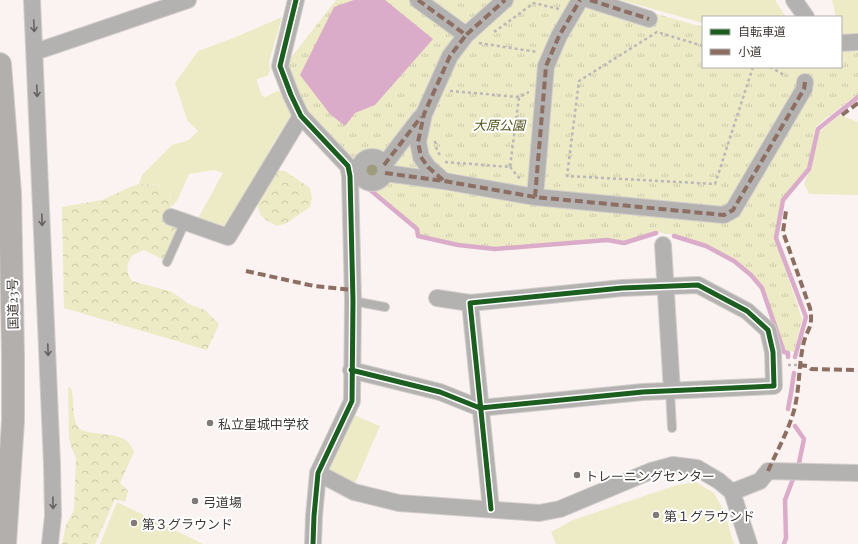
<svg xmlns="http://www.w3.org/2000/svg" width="858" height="544" font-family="'Playfair Display','Noto Sans JP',serif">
<defs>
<pattern id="forest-crowns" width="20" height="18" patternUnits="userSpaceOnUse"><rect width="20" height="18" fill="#edeac6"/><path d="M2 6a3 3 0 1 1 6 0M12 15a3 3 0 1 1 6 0" fill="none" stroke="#ccc9ab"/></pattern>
<pattern id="park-tufts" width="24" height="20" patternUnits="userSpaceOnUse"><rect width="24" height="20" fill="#edeac6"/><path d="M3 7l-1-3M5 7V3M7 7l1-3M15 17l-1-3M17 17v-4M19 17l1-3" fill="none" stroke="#ccc9ab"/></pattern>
</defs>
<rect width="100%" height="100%" fill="#faf3f1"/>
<path fill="#edeac6" d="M621,0h154l11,17h-83v6z
M832,0h26v35l-17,-1v-17h-5z
M282,17l-13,45 1,9 -3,5 -10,3v4l5,13 3,1 12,-6 4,1 11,22 -21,33 -41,80 -12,2 -21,-9 26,-47 -9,-3 -25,4 -12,27 -6,6v-12l-12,-10 -20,-1 3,-9 30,-30 17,-5 9,-9 -11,-11 -12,-37 23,-32 38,-14z
M840,115l18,7v73l-49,-1 -5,-10 2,-6 5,-9 9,-38z
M351,414l29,12 -27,62 -28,-15z
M696,482l18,11 10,18 10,33h-178l-5,-12 22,-12 104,-35z
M117,502l86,42h-103z"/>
<path fill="url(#forest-crowns)" d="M275,170l10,1 25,17 2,10 -2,9 -23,16 -10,3c-14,-7 -19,-10 -20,-26z
M139,184c29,1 36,2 30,34l9,8 2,5 -12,26 -6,2 -18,-9c-4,2 -9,3 -12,6 -6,7 -6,18 0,25l40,11 17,12 16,6 14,14 -12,26 -143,-42 -2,-101 40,-7 28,-13z
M69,387l2,1c4,11 0,31 8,40 8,8 35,3 48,13 3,3 5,7 7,11l-14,31 8,8 -3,11 -10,-3 -20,45h-33l4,-19 8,-15 2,-52 -5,-11 -2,-10 -1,-49z"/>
<path fill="url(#park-tufts)" d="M336,0h271l96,27v40h138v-19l17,-1v47l-42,32 -8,42 -26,32 -7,38 27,81 -8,33 -8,-2 -24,-62 -11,-13 -17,-14 -28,-16 -32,-10 -17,-3 -32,9 -17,-2 -113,9 -36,-4 -40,-9 -1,-7 -61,-52 -3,-13 -20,-24 -23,-20 -21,-38 -4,-17z"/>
<path fill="#daacc9" d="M354,0h31l48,39 -58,66 -20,8 -10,13 -15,-12 -30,-39 34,-68z"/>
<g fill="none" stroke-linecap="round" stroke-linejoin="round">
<path stroke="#daacc9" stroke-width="4.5" d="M357,179l60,50 1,7 40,9 37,4 112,-9 17,3 32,-10
M674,236l32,10 28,15 17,14 11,13 22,64 4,1v4
M795,357l11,-40 -30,-79 7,-38 26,-31 9,-40 40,-32
M788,409l3,-16 3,-20
M795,426l9,13 -5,24
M784,544l2,-6 -1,-38 8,-21"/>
<defs>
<path id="lane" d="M167,262l18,-40
M353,301l32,6
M670,391l2,37"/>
<path id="street" d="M32,0l20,464 1,52 -3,28
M296,0l-16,66 11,29 10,21 47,50 2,10 3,125 -1,100 -34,72 -4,43 -1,28
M418,0l48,35 39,-35
M590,0l59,19
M794,0l12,17
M841,43l17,-1
M35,52l153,-52
M359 170a13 13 0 1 1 26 0a13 13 0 1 1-26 0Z
M384,165l36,-47
M385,173l59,8 91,16 189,18 9,-5 71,-121 1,-7
M444,181l-16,-14 -7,-10 -3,-15 6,-28 26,-58 16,-21
M535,197l11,-131 13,-30 21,-36
M171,217l57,20 73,-121
M663,245l9,146
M437,298l33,5
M351,370l89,22 40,16 163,-16 131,-6 -1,-34 -5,-22 -21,-19 -49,-26 -76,3 -152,15 21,206
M318,473l36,19 45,11 140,10 21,-4 91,-38 22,-6 24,3 22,13 13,11 17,52
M732,492l28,-11 8,-10 90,2"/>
<path id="highway" d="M0,64l10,129 3,161v67l-8,123"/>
</defs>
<use href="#lane" stroke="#d3cecc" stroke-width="10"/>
<use href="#street" stroke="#d3cecc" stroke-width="18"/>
<use href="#highway" stroke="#d3cecc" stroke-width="24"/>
<path stroke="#bab8b6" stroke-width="2.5" stroke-dasharray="3 3" stroke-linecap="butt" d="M494,32l40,-29 25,6
M479,43l58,9
M703,46l-46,-14 -78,49 -12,95 148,8 38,-117
M770,67l16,9
M450,91l69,6 10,-5
M435,141l2,10 4,5
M445,162l65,5 9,-70
M510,167l10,12
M788,365h11"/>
<use href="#lane" stroke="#b4b2b0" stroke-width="8"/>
<use href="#street" stroke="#b4b2b0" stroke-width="16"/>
<use href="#highway" stroke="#b3afad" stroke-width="22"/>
<path stroke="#8d6e63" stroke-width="4" stroke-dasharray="8 4" stroke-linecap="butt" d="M418,0l48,35 39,-35
M590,0l59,19
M842,115l16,-12
M384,165l37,-48
M385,173l59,8 91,16 189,18 9,-5 71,-121 1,-7
M443,180l-15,-13 -7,-10 -3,-15 6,-28 26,-58 16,-21
M535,197l11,-131 13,-30 21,-36
M246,271l68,15 38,4
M799,365l8,1 4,3 47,1
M768,471c8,-18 18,-36 24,-54 8,-23 6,-48 11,-71 3,-17 11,-17 7,-38l-27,-76 3,-21"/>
<defs>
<path id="cycleway" d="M296,0l-16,66 11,29 10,21 47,50 2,10 3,125 -1,100 -34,72 -4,43 -1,28
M351,370l89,22 40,16 163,-16 131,-6 -1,-34 -5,-22 -21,-19 -49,-26 -76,3 -152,15 21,206"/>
</defs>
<use href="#cycleway" stroke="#fff" stroke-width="8"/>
<use href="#cycleway" stroke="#1b5e20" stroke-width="5"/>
</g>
<circle fill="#9f9b7d" cx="372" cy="170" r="5.5"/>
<defs><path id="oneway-shaft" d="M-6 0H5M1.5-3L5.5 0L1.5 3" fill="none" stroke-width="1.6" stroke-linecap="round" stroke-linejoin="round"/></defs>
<g stroke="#676260">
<use href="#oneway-shaft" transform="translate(34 26) rotate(87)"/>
<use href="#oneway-shaft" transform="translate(37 91) rotate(88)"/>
<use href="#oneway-shaft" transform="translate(42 220) rotate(88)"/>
<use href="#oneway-shaft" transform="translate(48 350) rotate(88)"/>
<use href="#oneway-shaft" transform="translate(53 503) rotate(89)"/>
</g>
<g fill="#7f7977" stroke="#fff" stroke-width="1.5">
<circle cx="210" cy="423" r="4"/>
<circle cx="577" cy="475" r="4"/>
<circle cx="195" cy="501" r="4"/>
<circle cx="656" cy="515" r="4"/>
<circle cx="134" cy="523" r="4"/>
</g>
<g text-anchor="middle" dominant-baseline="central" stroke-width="4" stroke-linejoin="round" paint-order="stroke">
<g font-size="13" font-style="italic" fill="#54531e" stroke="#fff">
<text x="499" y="124">大原公園</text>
</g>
<g font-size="13" fill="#3d3735" stroke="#fff">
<text transform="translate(12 304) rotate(-91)">国道23号</text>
</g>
<g font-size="13" fill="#3d3735" stroke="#fff" text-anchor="start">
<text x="218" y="423">私立星城中学校</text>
<text x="585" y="475">トレーニングセンター</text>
<text x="203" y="501">弓道場</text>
<text x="664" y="515">第１グラウンド</text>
<text x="142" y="523">第３グラウンド</text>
</g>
</g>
<rect x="702" y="16" width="140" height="52" fill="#ffffff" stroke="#b1afae"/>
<rect x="710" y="29" width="20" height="6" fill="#1b5e20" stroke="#b1afae"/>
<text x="738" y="36" font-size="12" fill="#3d3735">自転車道</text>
<rect x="710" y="49" width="20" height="6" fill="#8d6e63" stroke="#b1afae"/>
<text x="738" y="56" font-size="12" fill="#3d3735">小道</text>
</svg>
